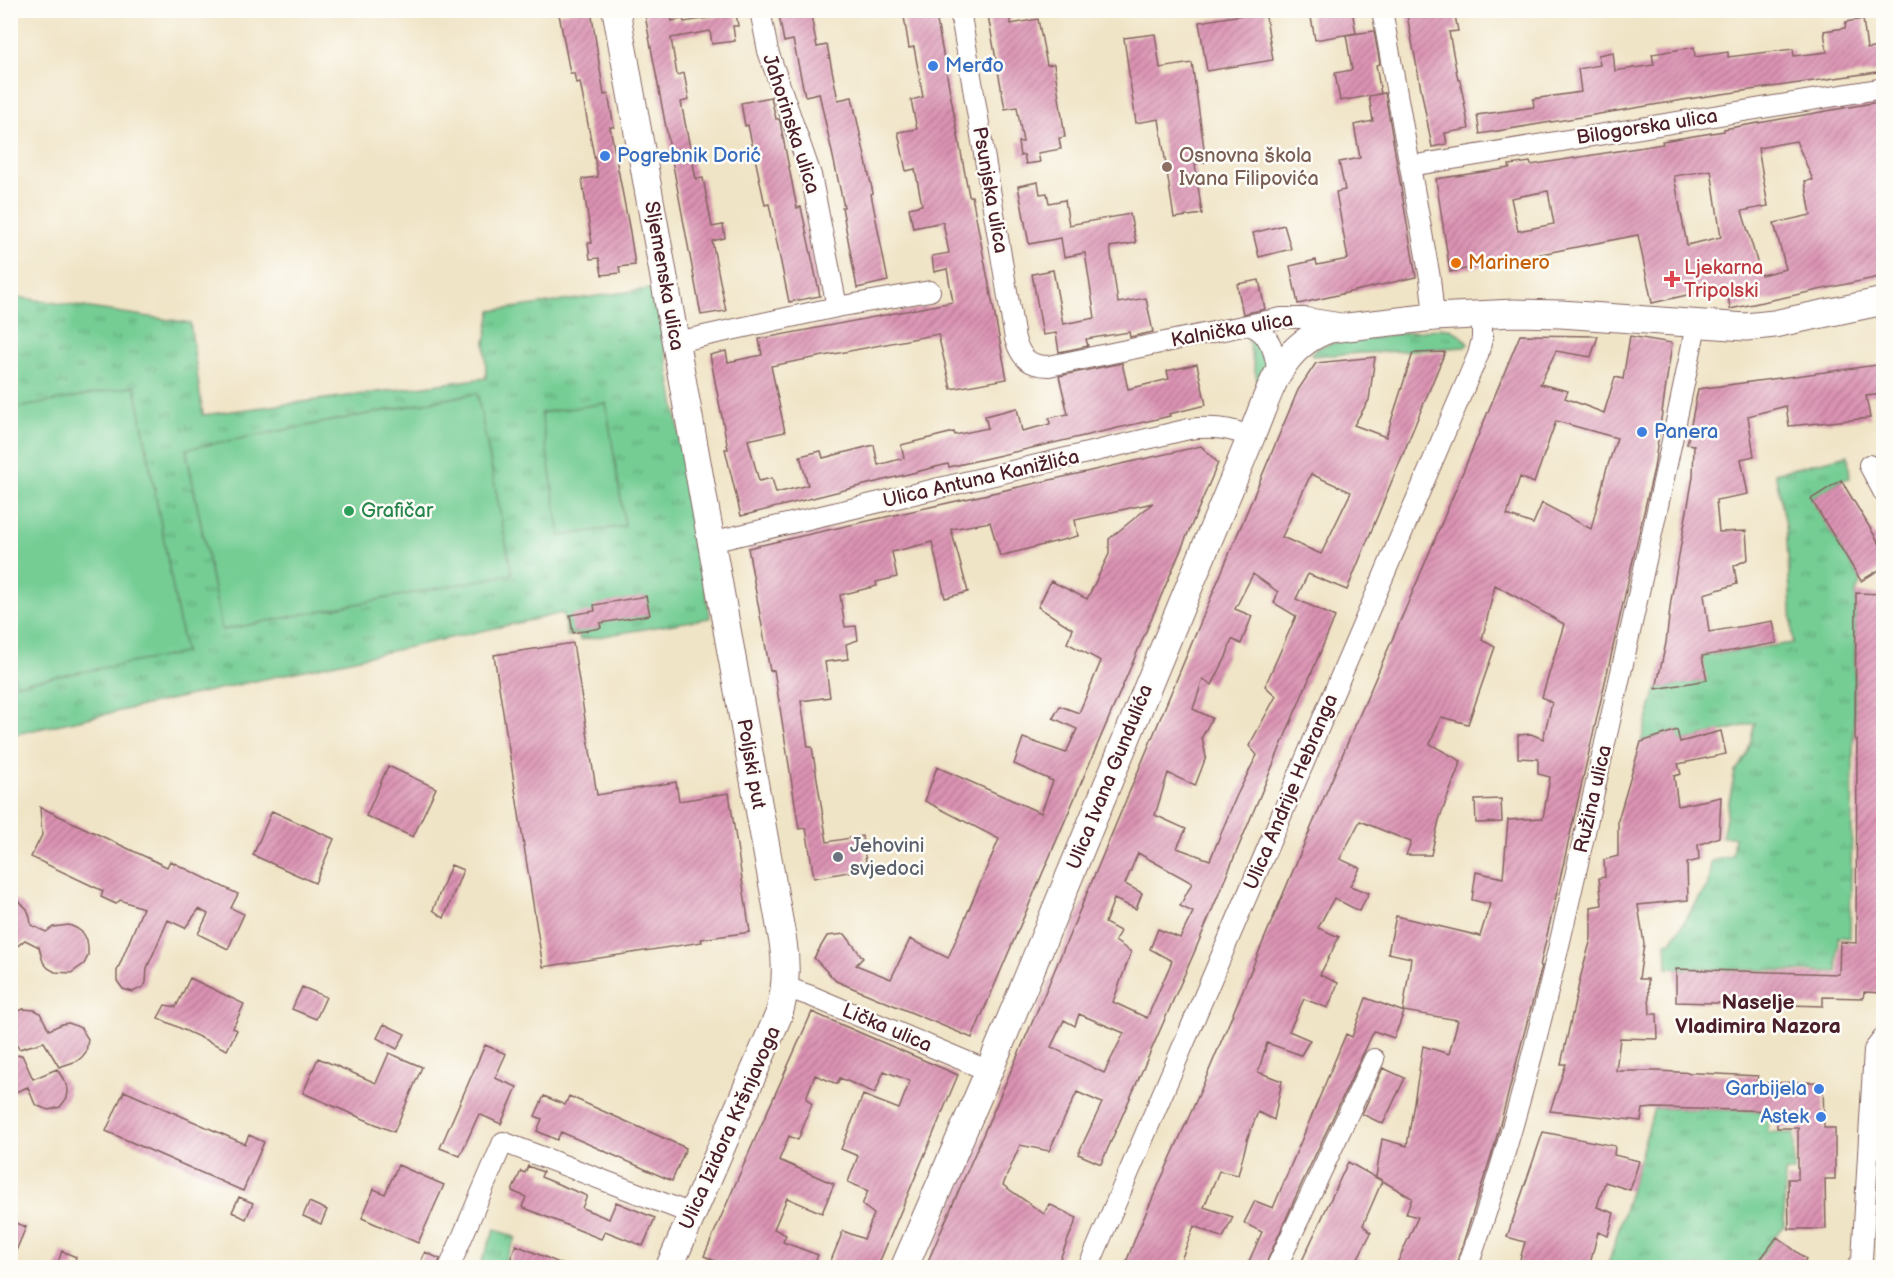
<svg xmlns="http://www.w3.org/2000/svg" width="1894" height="1278" font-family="'Balsamiq Sans',sans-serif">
<defs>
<pattern id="grass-tufts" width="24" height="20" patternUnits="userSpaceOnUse" patternTransform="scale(1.5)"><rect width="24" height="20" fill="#75cd94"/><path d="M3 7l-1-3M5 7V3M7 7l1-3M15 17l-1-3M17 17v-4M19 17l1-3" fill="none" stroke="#62a679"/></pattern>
<pattern id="building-hatch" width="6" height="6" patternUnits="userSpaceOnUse" patternTransform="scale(1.5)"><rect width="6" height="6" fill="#db93b3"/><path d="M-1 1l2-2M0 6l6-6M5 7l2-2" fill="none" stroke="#b47792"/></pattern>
</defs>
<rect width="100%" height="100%" fill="#fdfcf7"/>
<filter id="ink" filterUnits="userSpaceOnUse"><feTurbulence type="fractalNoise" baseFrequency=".0167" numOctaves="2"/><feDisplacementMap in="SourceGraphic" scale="12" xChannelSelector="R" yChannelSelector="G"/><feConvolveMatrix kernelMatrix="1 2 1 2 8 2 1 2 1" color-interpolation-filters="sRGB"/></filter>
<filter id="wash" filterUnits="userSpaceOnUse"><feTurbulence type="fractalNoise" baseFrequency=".008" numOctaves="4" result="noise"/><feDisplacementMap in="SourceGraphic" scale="24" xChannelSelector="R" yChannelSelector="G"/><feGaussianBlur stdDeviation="1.35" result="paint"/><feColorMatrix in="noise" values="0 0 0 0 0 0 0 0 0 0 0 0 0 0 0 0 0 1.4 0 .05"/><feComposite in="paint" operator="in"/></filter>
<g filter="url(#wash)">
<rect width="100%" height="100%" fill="#f0e4c6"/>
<path fill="url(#grass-tufts)" stroke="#607660" stroke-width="1.5" d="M655,288l55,330 -130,22 -1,-6 -12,2 -4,-23 -552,122 -1,-439 180,27 13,92 283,-37 -1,-36 6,-31z
M1442,328c13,1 18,6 26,16l-3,3 -152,9 -2,-3 11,-7 16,-4z
M1246,331l19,15 2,19 -9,19z
M1848,455l2,23 -9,2 -30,19 50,82 -5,12 -6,345 -12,-1 -1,35 -170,-4 -1,-26h5l37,-57 3,-24 21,-5 2,-19h-12l13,-65 12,-17 8,-32 -75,19 -3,-12 -36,12 15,-53 50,-9 -4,-24 91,-13 -7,-119 -11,-51z
M1654,1108l116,3 -2,21 26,1v38l-9,2 -1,53 -32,41 -145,1 32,-107z
M495,1229l21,9 -14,29h-23z"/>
<path fill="#75cd94" stroke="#607660" stroke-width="1.5" d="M135,386l50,267 -169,31 -6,-27 1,-248z
M477,393l35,181 -290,56 -36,-181z
M606,403l19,123 -65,10 -19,-123z"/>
<g id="blocks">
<path fill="url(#building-hatch)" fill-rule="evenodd" d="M579,10h12l13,85 4,-1 6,33h-4l20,105 5,33 -16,2 1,6 -18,2 -3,-17 -9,1 -2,-16h4l-10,-64 16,-2 -18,-95 -4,1 -2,-10h-4l-11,-59z
M644,10h26l2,11 11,-2 1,3 52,-8 2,12h-5l2,15 -23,3 -2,-13 -39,7 6,37 7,-2 5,27 -8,2 15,77 7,-1 9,49 11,-2 2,13 -13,3 14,70 -25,4z
M778,10h32l7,37 10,-2 11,55 14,-3 21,96 -2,1 17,87 -31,7 -15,-81h2l-25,-114 -14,3 -12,-56 -9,2z
M903,10h32l34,186h3l35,183 -56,10 -13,-55 -167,32 14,66 -37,8 11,41 13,-3 4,15 32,-8 -8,-29 21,-5 2,7 51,-13 4,20 26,-7 -3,-13 53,-13 1,3 33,-7 -3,-12 32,-8 5,23 28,-7 -1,-6 19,-4 -9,-38 63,-13 6,26 41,-10 -2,-8 30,-7 9,41 -37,9 1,2 -221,51 -1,-3 -207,52 -16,-67h3l-18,-94 16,-4 2,11 34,-7 -3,-16 194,-37 -6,-33 -13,3 -2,-16 17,-3 -6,-31 -30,6 -4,-20 13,-3 -7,-36 -9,2 -8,-39 19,-3 -6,-29 12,-3 -9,-50 -5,1z
M987,10h21l3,14 27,-5 9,46 7,-1 11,73 -6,1 2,11 -23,4 2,9 -14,2 -2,-9 -4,1 -2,-14h5l-6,-35 -12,2z
M1322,10h30l4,23 -41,7 -5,-28z
M1406,10h48l4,21 -9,1 9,48h2l9,49 -24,4 2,11 -15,3z
M1265,11l8,49 -66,11 -8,-49z
M1863,19l4,30 17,-3v25l-183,26 -221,37 -3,-19 57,-8 -1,-8 48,-7 -3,-23 22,-4 -2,-10 15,-3 2,19 39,-6 -2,-11 42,-7 1,10 33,-5v5l65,-8 1,7 33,-4 -3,-21 21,-3 1,-6z
M1374,31l6,33 -4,1 5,29 -41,7 -5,-28 17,-3 -6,-35z
M1155,34l5,34 32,-5 14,99 -11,2 7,50 -28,4 -15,-99 -23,4 -12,-85z
M1385,93l31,184 -118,27 -8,-38 26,-6 1,5 31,-6 -12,-67 9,-2 -6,-28 21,-4 -6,-33 19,-4 -4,-25z
M771,97l5,22h3l1,3 17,86 4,-1 19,89 -31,6 -20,-98 -4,1 -17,-80 -3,1 -4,-23z
M1884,101v49l-8,1 8,39v86l-154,33 -2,-15 -17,4 -2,-8 -57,13 -14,-68 -188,37 -14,-93 74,-11 -1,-3 21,-3 1,3 87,-14 45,-7 -1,-3 62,-10v-2zM1796,141l17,39 -8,1 6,34 -37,8 12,46 -25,6 -19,-64 26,-5 -10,-58zM1711,170l10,67 -34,8 -13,-69zM1548,191l6,33 -36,7 -7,-33z
M1038,182l2,12 7,-1 2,10 16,-3 4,25 61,-11 6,29 -26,4 8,56 28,-5 7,34 -23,5 -1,-5 -43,7 2,7 -29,6 -3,-19 -13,2 -11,-61 21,-4 10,54 32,-6 -10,-65 -21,4 -3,-19 -32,6 -11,-58z
M1284,225l7,24 -32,8 -6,-24z
M1259,280l6,29 -22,5 -6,-30z
M1520,335l78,1 -7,21 -35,-6 -16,33 28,7 -3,7 39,15 11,-36 8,2 7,-43 42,7 -18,125 -114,498h2l-48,181 -39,121h-60l23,-51 -12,-3 6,-16 -36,-21 6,-38 25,7 16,-100 26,8 9,-34 -55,-9 8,-53 -23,-5 8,-37 84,20 10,-32 -18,-4 4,-28 27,6 5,-58 35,-2 7,-41 -12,-3v-15l-20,-1v-23l13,-1 12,5 9,-36 -10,-6 22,-73 -69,-39 -13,55 13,7 -27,77 -27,-7 -11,27 31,17 -22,59 -8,35h-25l5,-13 -51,-21 -20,38 20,9 -10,18 19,7 -10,18 -25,-13 -16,30 21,9 -19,38 18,8 -10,25 -24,-9 -15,32 21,9 -9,15 -34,-12 -9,29 24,9 -8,39 -16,-8 -10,25 -10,38 -19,-4 -15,36 29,10 -10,21 -29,-12 -16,42h-54l14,-37 62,-139 113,-269 107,-248zM1556,421l61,17 -11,33 -15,58 -49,-26 -9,21 -26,-9 13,-38 14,6z
M1445,352l-98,238 -39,-16 -12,25 39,18 -141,336 -93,211 -23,-10 24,-51 -25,-11 -28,59 -29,-6 -17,40 41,29 5,-10 28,14 -21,50h-69l-16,-8 -3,8h-43l123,-282 250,-596 18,-27 59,-6 -6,43 -15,25 32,12 27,-84zM1311,474l40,18 -30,62 -39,-17zM1253,574l25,18 -4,11 22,13 -31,70 11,10 -27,50 8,9 -21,42 -26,63 -33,-12 9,-19 -31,-14 13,-42 27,13 11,-29 -4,-20 10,-19 -19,-9 10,-30 9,6 14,-28 6,-18 9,5 11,-28 -17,-7zM1138,853l54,30 -12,23 13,6 -13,26 -22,-9 -8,20 22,12 -25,57 -34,-16 18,-50 -16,-11 5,-10 -15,-8 9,-24 22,10 6,-16 -17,-9zM1079,1014l45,19 -20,40 -53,-26 13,-27 11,6z
M1884,364v30l-18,2 4,22 -81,8 -3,-20 -38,10 6,40 -13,3 7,35 -32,6 3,32 27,-1 2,28 -14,7 3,18 -33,10 5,38 64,-11 4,22 -75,13 5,24 -51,9 10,-46 5,-43 22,-123 1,-32 -7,-1 11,-55z
M1201,446l17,17 -246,575 -136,-57 -22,-23 13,-22 18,-2 18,24 -7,7 35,14 19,-40 38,19 51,-119 -74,-38 12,-34 104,46 12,-32 -39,-17 9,-26 43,15 11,-24 -24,-11 7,-12 19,7 22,-52 -34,-18 6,-14 -35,-22 13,-26 36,18 22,-45v-15l44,-36 -78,17 3,16 -78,20 -10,-34 -39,7 17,63 -23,6 -13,-56 -40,10 5,25 -21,5 1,4 -37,9 5,32 11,-1 2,14 -12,4 2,15 -23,3 5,35 -29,4 7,46h4l15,95 35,-6 5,33 -53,9 -8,-50 -7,1 -25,-159 -4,1 -22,-123z
M1841,480l43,71v16l-23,14 -50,-82z
M1856,593l28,1v399l-20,-1 -1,6 -40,-1v9l-147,-4v-33l163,5 1,-32 16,1 1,-203h-2z
M646,596l4,19 -50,8 1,5 -28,5 -3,-18 25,-4 -1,-6z
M573,643l24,152 79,-13 3,19 50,-8 21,139 -49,7 1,3 -159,25 -49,-312z
M1677,730l3,12 41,-11 5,23 -48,10 3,10 -7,2 4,30 43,-9 -2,40 -21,8 1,15 -12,3 1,37 -50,5 6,39 -5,35h9l2,35h7l1,25 -38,-1 -4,33h40l102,5 -1,7 66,-1 1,46h11v51h-10l1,50h-37l-1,-50h10v-51h-21v-17l-123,-3 -11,1 -2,12 -91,-10 16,-47h-5l20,-89 10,-36v-32l11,-2 -3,-27 6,-1 -1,-17 14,-4v-36l23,-78z
M388,766l48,22 -23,49 -47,-21z
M1501,799l1,23 -26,1 -1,-23z
M40,807l127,60 3,-6 68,33 -7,14 13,6 -16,35 -30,-15 10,-20 -9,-5 -14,19 -17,-8 -21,48 -1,15 -3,4 -10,5 -10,-3 -6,-8v-10l26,-63 -23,-8 -4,4 -15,-7 2,-6 -72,-34 11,-22z
M272,811l62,28 -19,44 -62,-28z
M451,865l12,5 -19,48 -11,-8z
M10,898l11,5 6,6 3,8 1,8 15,7 7,-5 16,-2 7,3 7,5 4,7 1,8v8l-4,8 -13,9 -16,-1 -7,-4 -5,-6 -4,-15 -14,-7 -15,12z
M190,978l54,26 -11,24 4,2 -10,20 -69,-32 7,-13 11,2z
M302,987l24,10 -10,22 -24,-10z
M1366,998l38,14 -10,26 -20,-7 -73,154 -37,83h-18l16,-36 -18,-9 11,-22 18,7 73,-174 6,3z
M23,1009l12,1 5,3 9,17 13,-6 7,-1 12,5 7,11 -2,13 -4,5 -5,4 -18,6 -15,-25 -25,7 -9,-15v-19z
M812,1012l146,63 -81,193h-49l15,-37 21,8 10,-25 -12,-9 6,-14 -20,-9 10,-26 -17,-7 22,-54 36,14 11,-28 -26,-10 -9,22 -35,-15 -3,6 -22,-9 -9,23 6,6 -14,36 -9,-4 -10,24 55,24 -12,29 -35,-15 -13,31 12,6 -3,7 35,13 -5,13h-81l-28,-12 47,-108z
M384,1024l21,10 -8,15 -20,-11z
M485,1045l21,9 -11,24 22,9 -16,37 -22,-10 -19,42 -20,-8z
M389,1053l33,14 -28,65 -91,-39 15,-35 58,25z
M22,1055l11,24 24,-10 10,16 1,6 -1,7 -7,9 -11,3 -11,-4 -4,-4 -6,-15 -18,7v-38z
M1383,1068l22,10 -22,46 -21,-10z
M124,1091l121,53 4,-9 15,7 -21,49 -137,-60z
M544,1096l21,9 4,-9 117,52 -14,33 -111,-49 -4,8 -20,-9 5,-12 -7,-3z
M1543,1132l72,14 -1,9 25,6 -9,29 -25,-8 -8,25 17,6 -6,23 -10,-4 -9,36h-51l-19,-5 6,-21 -18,-5z
M1348,1162l34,19 -19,44 8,8 -13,25 20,10h-69l-8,-5z
M398,1165l46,20 -26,58 -56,-25 12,-29 11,5z
M528,1166l15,6 -2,5 46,19 -5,12 27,11 7,-17 39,16 -12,28 -38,-15 -4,8 -79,-32 4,-10 -14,-6 9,-20 4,2z
M239,1197l14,6 -7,16 -14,-7z
M309,1202l18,8 -6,14 -18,-8z
M10,1221l16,6 -15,36h-1z
M1777,1237l29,22 -6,9h-46z
M516,1245l53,22v1h-62z
M62,1251l14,6 -3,11h-17z
M425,1252l15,7 -3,9h-19z"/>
</g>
</g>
<g filter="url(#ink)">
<use href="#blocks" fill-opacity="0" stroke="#846461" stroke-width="1.5"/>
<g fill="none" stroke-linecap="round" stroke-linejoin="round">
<defs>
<path id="street" d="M960,10l55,329c6,19 14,27 34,27l232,-48h25l38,6
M1382,10l48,268 4,39
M1410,166l474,-78
M837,307l93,-16
M1248,325c22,6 29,30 29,51
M676,342l161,-35 -26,-132 -43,-124 -8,-41
M1869,465l15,28
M711,542l478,-113c23,-3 41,-1 62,8
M785,987l26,9 178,75
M449,1268l54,-126 189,72
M1088,1268l390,-913 4,-16v-25
M1276,1268l98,-209
M1467,1268c56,-155 91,-316 127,-476 35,-156 71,-311 102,-467
M1856,1268l6,-8 12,-210 10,-13"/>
<path id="secondary" d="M616,10l167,932c4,25 3,48 -4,72l-110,254
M904,1268l85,-197 262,-634c19,-45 28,-91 79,-108l104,-12 80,-4 47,1 185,13 28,-3 110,-23"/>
</defs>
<use href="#street" stroke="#846461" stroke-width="22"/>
<use href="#secondary" stroke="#846461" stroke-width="29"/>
<use href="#street" stroke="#fff" stroke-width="20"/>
<use href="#secondary" stroke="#fff" stroke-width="27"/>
</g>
</g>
<g fill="#3f7fe0" stroke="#fdfcf7" stroke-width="2">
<circle cx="933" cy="66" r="6"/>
<circle cx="605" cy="156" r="6"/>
<circle cx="1642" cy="432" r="6"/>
<circle cx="1819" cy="1089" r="6"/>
<circle cx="1821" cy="1117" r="6"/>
</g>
<circle fill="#8d6e63" stroke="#fdfcf7" stroke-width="2" cx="1167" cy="167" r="6"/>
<circle fill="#e8710a" stroke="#fdfcf7" stroke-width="2" cx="1456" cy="263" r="6"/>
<path fill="#e0444e" stroke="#fdfcf7" stroke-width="2" d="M1669 270h6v6h6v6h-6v6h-6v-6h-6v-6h6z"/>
<circle fill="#2e9e5b" stroke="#fdfcf7" stroke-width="2" cx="349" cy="511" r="6"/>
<circle fill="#6b7280" stroke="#fdfcf7" stroke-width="2" cx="838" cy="857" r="6"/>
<g text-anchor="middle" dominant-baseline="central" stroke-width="5" stroke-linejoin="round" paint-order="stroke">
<g font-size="20" fill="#366cbe" stroke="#fdfcf7" text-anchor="start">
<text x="945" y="66">Merđo</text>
<text x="617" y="156">Pogrebnik Dorić</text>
<text x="1654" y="432">Panera</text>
<text x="1807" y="1089" text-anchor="end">Garbijela</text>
<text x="1809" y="1117" text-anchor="end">Astek</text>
</g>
<g font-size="20" fill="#4a1f2b" stroke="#fdfcf7">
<text transform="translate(791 124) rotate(72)">Jahorinska ulica</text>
<text transform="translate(1647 127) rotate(-9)">Bilogorska ulica</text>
<text transform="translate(990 190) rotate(80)">Psunjska ulica</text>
<text transform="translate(664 276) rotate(80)">Sljemenska ulica</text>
<text transform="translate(1232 330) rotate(-10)">Kalnička ulica</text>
<text transform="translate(981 479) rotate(-13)">Ulica Antuna Kanižlića</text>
<text transform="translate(751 764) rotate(80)">Poljski put</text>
<text transform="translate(1110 777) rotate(-68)">Ulica Ivana Gundulića</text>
<text transform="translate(1291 792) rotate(-67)">Ulica Andrije Hebranga</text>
<text transform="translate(1593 799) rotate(-77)">Ružina ulica</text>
<text transform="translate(887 1028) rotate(23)">Lička ulica</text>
<text transform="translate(730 1128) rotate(-66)">Ulica Izidora Kršnjavoga</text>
</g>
<g font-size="20" fill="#785e54" stroke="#fdfcf7" text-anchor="start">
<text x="1179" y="156">Osnovna škola<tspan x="1179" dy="23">Ivana Filipovića</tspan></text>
</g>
<g font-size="20" fill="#c56008" stroke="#fdfcf7" text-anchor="start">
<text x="1468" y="263">Marinero</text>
</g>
<g font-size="20" fill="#be3a42" stroke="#fdfcf7" text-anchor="start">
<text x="1684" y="268">Ljekarna<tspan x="1684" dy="23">Tripolski</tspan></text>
</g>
<g font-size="20" fill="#27864d" stroke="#fdfcf7" text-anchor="start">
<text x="361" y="511">Grafičar</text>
</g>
<g font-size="20" fill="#5b616d" stroke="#fdfcf7" text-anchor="start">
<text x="850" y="846">Jehovini<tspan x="850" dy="23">svjedoci</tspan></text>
</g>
<g font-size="21" font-weight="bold" fill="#4a1f2b" stroke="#fdfcf7">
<text x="1758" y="1002">Naselje<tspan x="1758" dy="24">Vladimira Nazora</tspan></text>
</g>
</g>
<rect width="1894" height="1278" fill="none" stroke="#fdfcf7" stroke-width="36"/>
</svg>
